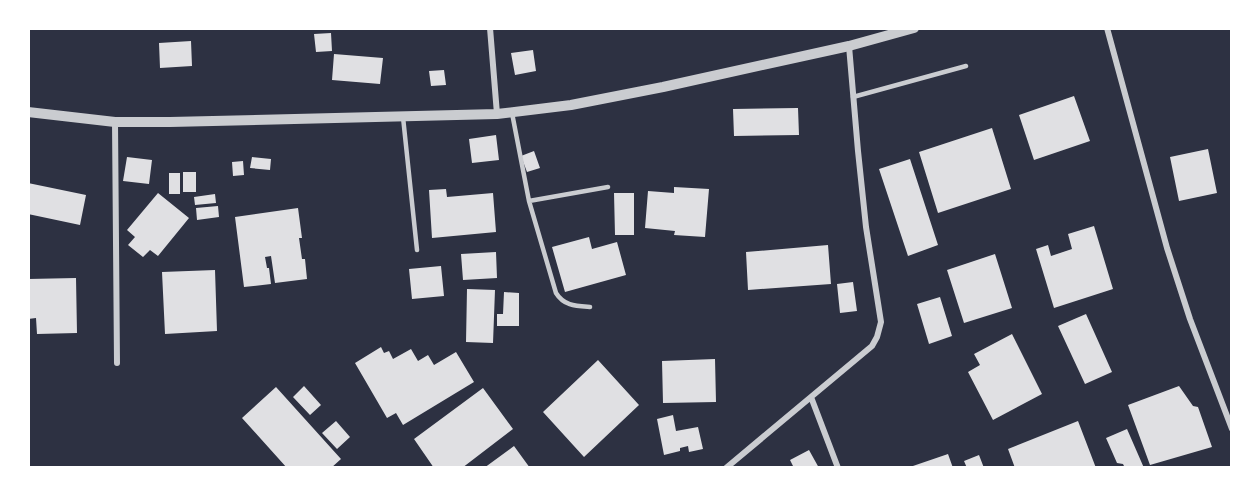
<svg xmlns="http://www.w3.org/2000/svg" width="1260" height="496" font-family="Bitter,serif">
<rect width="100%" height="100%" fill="#2d3142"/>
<path fill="#e0e0e3" d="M331,33l1,18 -16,1 -2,-18z
M191,41l1,25 -32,2 -1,-25z
M533,50l3,21 -21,4 -4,-22z
M334,54l49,4 -3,26 -48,-4z
M444,70l2,15 -15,1 -2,-15z
M1074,96l16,45 -56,19 -15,-45z
M798,108l1,27 -65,1 -1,-27z
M992,128l19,61 -73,24 -19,-61z
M496,135l3,25 -27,3 -3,-24z
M1208,149l9,44 -38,8 -9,-44z
M534,151l6,17 -13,4 -6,-16z
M127,157l25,3 -3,24 -26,-3z
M252,157l19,2 -1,11 -20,-2z
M910,159l28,86 -30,11 -29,-87z
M243,161l1,14 -11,1 -1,-14z
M183,172h13v20h-13z
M169,173h11v21h-11z
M28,183l58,12 -6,30 -52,-11z
M674,187l35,2 -4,48 -31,-2 1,-4 -30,-3 3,-37 26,2z
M446,189l1,8 46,-4 3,39 -64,6 -3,-48z
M158,193l31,25 -31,38 -8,-6 -7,7 -15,-12 7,-8 -8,-7z
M614,193h20v42h-19z
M215,194l1,9 -21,2 -1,-8z
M218,206l1,11 -22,3 -1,-12z
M298,208l4,30h-3l3,21h3l2,20 -32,4 -4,-27 -6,1 2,11h2l2,16 -27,3 -9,-70z
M1094,226l19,63 -59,19 -18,-59 12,-4 3,11 21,-7 -4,-15z
M589,237l3,12 25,-7 9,33 -61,17 -13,-45z
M828,245l3,39 -83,6 -2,-38z
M496,252l1,26 -34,2 -2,-26z
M995,254l17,54 -48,15 -17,-53z
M441,266l3,30 -32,3 -3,-30z
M215,270l2,61 -52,3 -3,-62z
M76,278l1,55 -40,1 -1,-16 -8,1v-40z
M853,282l4,29 -17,2 -3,-29z
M467,289l28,1 -2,53 -27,-1z
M504,292l15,1v33h-22v-12h6z
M940,297l12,39 -23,8 -12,-40z
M1086,314l26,58 -27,12 -27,-58z
M1012,334l30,60 -49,26 -25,-48 12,-7 -6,-11z
M381,347l3,6 5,-2 4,8 18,-10 7,12 10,-6 6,10 22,-13 18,30 -71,43 -7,-12 -9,5 -32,-55z
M715,359l1,43 -53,1 -1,-42z
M598,360l41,45 -55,52 -41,-45z
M304,386l17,19 -11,10 -17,-18z
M1179,386l14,20 5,1 14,40 -62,18 -22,-60z
M276,387l65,72 -10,9h-44l-45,-50z
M483,388l30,41 -51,39h-28l-20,-29z
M673,415l3,16 22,-4 5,22 -14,3 -1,-6 -8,2v3l-16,4 -7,-36z
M336,421l14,16 -13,12 -15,-16z
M1078,421l18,47h-81l-7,-19z
M1127,429l17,39h-19l-2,-4 -6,-1 -11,-25z
M514,446l16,22h-46z
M809,450l10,18h-25l-4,-8z
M948,454l5,14h-43v-1z
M979,455l5,13h-17l-3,-7z"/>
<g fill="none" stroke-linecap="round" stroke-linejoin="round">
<path stroke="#caccd0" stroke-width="4.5" d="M853,97l113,-31
M512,113l17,88 27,92c8,13 20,13 34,14
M403,117l14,133
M529,201l79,-14"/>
<path stroke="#caccd0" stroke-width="6" d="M490,28l7,86
M1107,28l60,220 23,71 42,110
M115,122l2,241
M811,397l27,71
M726,468l146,-122 5,-9 4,-15 -15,-95 -8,-76 -9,-105"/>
<path stroke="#caccd0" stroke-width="10" d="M28,112l87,10h55l327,-8 74,-9 92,-18 186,-41 65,-18"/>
</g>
<rect width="1260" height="496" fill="none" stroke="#ffffff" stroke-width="60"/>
</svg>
